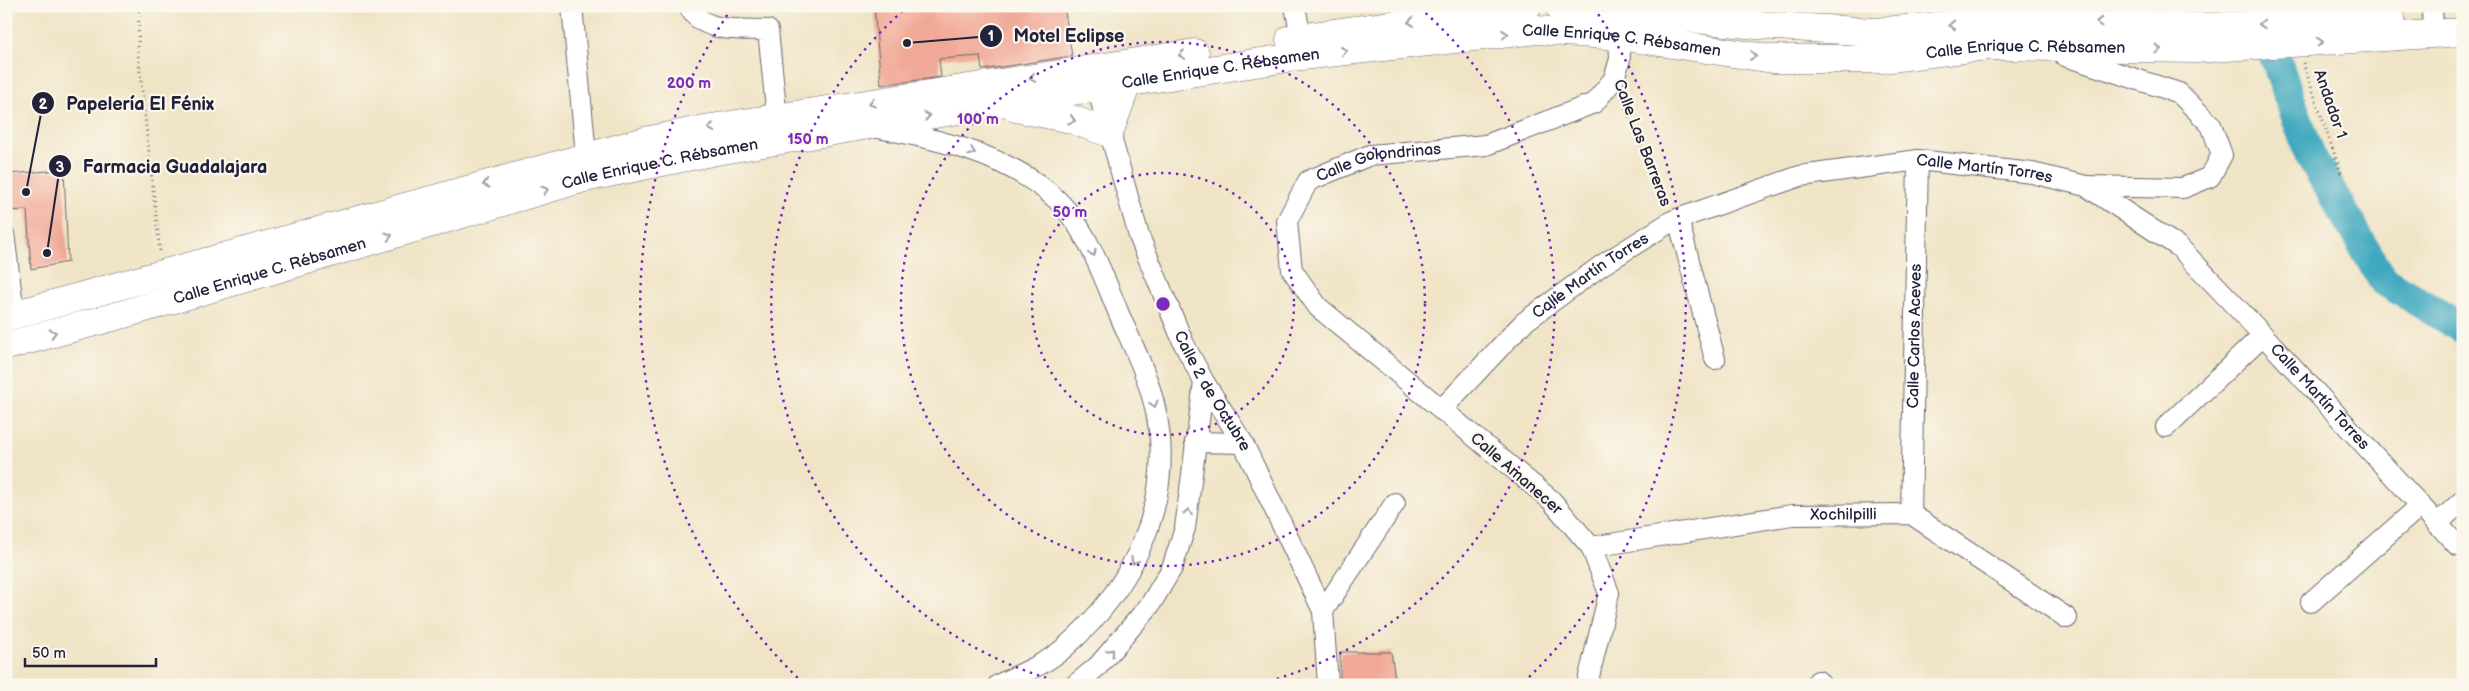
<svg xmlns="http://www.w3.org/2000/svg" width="2469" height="691" font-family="'Balsamiq Sans',sans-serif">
<rect width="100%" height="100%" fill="#fbf7ec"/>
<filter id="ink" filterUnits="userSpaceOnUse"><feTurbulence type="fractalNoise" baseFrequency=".02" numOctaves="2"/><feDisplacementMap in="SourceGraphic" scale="10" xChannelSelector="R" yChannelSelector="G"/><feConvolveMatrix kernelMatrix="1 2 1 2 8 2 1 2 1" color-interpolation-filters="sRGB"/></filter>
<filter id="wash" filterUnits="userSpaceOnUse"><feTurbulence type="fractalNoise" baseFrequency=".0096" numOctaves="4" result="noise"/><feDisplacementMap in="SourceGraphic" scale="20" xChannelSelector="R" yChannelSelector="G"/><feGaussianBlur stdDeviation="1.12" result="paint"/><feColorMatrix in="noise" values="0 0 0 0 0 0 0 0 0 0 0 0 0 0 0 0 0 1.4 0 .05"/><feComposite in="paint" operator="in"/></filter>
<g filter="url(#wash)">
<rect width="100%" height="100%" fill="#f0e4c6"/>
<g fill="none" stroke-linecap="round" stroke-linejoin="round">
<path stroke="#3fa9bf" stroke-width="31" d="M2272,49l38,106 73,125 80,49"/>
</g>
<g id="blocks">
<path fill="#f1a997" d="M874,6h190l8,50 -90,14 -2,-14 -41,3 2,18 -60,8z
M64,170l4,92 -37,7 -4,-59 -21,1v-37z
M1340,652h51l5,33h-56z"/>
</g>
</g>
<g filter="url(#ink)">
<use href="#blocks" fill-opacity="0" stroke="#6a666c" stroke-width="1"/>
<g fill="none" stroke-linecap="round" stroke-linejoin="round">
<defs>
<path id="service" d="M9,233l10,80"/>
<g id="minor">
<path d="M572,6l14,149"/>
<path d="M689,6c12,28 54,23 79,24l9,88"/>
<path d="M1295,6l6,32"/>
<path d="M2432,6l1,28"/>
<path d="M2064,49l1,7 114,37 32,32 11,30 -12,22 -27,11 -97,-2"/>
<path id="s1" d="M1088,77l9,10 42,149 45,108 20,38 39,61 80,168 5,74"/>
<path d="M878,128c59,11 121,25 169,63 38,30 54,80 72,123 13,30 29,61 36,94 22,92 -23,182 -92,241 -19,16 -43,25 -65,36"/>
<path d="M1678,219l37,140"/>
<path id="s2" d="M1441,410l82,-87 79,-58 70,-44 128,-45 118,-16 114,13 54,13 93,61 84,88 194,210"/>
<path d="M2166,427l97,-92"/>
<path d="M1195,442l48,1"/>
<path id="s3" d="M1911,514l7,-354"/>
<path d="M2437,524l26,-24"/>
<path id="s4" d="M1591,547l201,-32 119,-1 156,104"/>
<path d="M2311,602l109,-96"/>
<path d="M1323,611l72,-108"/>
<path d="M1818,681l3,4"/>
<path d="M1075,685l23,-19 52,-61 22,-37 13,-40 19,-146"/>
<path id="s5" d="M1587,685l22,-92 -18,-46 -40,-47 -233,-193 -26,-37 -5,-49 21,-40 62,-26 116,-10 108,-42 20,-24 6,-20 -1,-23"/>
</g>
<g id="secondary">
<path d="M1559,6l199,19 117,7 125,-12 208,7 183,-9"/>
<path d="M1290,39l238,-33"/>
<path d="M1016,108l55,11 38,14 18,-50"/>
<path d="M6,317l639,-176 60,-12 490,-76"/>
<path id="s6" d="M6,346l118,-32 460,-136 127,-26 152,-26 234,-39 204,-31 236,-26 82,6 154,23h109l105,-13 208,3 268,-17"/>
</g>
</defs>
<use href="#service" stroke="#6a666c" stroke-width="12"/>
<use href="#minor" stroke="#6a666c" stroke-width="22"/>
<use href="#secondary" stroke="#6a666c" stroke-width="29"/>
<path stroke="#6a666c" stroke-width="3" stroke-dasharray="1 4" stroke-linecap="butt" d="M139,6l-1,48 22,198
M2303,63l38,110
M1622,98l44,108"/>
<use href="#service" stroke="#fff" stroke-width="10"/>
<use href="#minor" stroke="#fff" stroke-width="20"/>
<use href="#secondary" stroke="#fff" stroke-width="28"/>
</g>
<defs><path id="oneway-chevron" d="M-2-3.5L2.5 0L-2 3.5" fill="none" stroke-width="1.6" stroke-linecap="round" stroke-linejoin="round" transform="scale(1.25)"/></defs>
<g stroke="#9c9ca7">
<use href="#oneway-chevron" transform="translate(1411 22) rotate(172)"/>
<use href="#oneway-chevron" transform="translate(2099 22) rotate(-179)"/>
<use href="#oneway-chevron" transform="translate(2262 24) rotate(177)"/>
<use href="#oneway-chevron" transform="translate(1952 25) rotate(175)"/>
<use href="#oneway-chevron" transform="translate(1505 34) rotate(-6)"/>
<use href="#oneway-chevron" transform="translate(2320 42) rotate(-4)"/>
<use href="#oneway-chevron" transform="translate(2158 49)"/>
<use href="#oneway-chevron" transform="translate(1344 51) rotate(-6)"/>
<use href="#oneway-chevron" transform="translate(1182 55) rotate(172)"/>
<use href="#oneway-chevron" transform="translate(1753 56) rotate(8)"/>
<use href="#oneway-chevron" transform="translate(1032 78) rotate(171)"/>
<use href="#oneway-chevron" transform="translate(872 103) rotate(171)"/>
<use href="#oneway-chevron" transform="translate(927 116) rotate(-9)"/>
<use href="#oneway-chevron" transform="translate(1072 120) rotate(17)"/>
<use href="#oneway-chevron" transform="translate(711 128) rotate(171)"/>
<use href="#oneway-chevron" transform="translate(972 152) rotate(20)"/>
<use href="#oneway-chevron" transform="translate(486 184) rotate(164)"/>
<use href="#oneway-chevron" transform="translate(545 190) rotate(-16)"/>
<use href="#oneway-chevron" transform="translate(389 236) rotate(-16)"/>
<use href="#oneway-chevron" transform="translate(1093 253) rotate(62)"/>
<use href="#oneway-chevron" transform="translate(53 333) rotate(-15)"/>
<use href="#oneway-chevron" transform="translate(1154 404) rotate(75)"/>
<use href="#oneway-chevron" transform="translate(1188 512) rotate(-81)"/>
<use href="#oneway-chevron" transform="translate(1134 561) rotate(118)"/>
<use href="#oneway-chevron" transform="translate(1111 652) rotate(-48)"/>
</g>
</g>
<g fill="none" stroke="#7b2cbf" stroke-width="2.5" stroke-dasharray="2.5 5">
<circle cx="1163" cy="304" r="131"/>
<circle cx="1163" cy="304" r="262"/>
<path d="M1068 684A392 392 0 0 1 906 8M1420 8A392 392 0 0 1 1258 684"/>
<path d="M803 683A523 523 0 0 1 732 8M1594 8A523 523 0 0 1 1523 683"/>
</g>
<g text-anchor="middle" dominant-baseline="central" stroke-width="4.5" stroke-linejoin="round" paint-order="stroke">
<g font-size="16" fill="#22223b" stroke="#fbf7ec">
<text stroke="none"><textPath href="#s6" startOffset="1652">Calle Enrique C. Rébsamen</textPath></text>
<text stroke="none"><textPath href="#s6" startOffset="2058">Calle Enrique C. Rébsamen</textPath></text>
<text stroke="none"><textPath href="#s6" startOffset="1248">Calle Enrique C. Rébsamen</textPath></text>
<text transform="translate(2330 104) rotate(71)">Andador 1</text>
<text transform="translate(1642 143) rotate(69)">Calle Las Barreras</text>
<text stroke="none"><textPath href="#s5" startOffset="722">Calle Golondrinas</textPath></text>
<text stroke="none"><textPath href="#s6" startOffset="679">Calle Enrique C. Rébsamen</textPath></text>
<text stroke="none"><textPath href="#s2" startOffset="622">Calle Martín Torres</textPath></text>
<text stroke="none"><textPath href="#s6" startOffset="274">Calle Enrique C. Rébsamen</textPath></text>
<text stroke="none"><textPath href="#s2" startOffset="202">Calle Martín Torres</textPath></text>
<text stroke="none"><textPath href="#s3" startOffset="178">Calle Carlos Aceves</textPath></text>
<text stroke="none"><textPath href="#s1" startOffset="340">Calle 2 de Octubre</textPath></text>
<text stroke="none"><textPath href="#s2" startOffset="1042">Calle Martín Torres</textPath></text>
<text transform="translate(1516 474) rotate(41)">Calle Amanecer</text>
<text stroke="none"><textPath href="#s4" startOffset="255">Xochilpilli</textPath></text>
</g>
</g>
<circle cx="1163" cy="304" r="8" fill="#7b2cbf" stroke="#fbf7ec" stroke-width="2.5"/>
<g font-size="15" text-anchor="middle" font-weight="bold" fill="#7b2cbf" stroke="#fbf7ec" stroke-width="4.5" stroke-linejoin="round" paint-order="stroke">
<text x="689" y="88">200 m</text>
<text x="978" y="124">100 m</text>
<text x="808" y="144">150 m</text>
<text x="1070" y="217">50 m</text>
</g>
<path fill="none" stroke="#22223b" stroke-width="2" d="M907 43L991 36M26 192L43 103M47 253L60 166"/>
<g fill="#22223b" stroke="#fbf7ec" stroke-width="2">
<circle cx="907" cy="43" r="5"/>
<circle cx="26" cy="192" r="5"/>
<circle cx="47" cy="253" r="5"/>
<circle cx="991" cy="36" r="12"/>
<circle cx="43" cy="103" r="12"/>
<circle cx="60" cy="166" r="12"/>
</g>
<g font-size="15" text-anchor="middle" font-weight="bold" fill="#fff">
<text x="991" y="41">1</text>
<text x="43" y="109">2</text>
<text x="60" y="172">3</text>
</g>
<g font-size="18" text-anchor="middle" font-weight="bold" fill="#22223b" stroke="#fbf7ec" stroke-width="4.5" stroke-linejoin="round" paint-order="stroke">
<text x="1069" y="42">Motel Eclipse</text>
<text x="140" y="110">Papelería El Fénix</text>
<text x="175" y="173">Farmacia Guadalajara</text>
</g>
<rect width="2469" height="691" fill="none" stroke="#fbf7ec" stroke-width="25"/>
<path d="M25 658v8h131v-8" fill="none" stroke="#22223b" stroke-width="2.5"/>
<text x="32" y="658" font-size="15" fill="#22223b" stroke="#fbf7ec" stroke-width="4" paint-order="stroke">50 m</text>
</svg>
